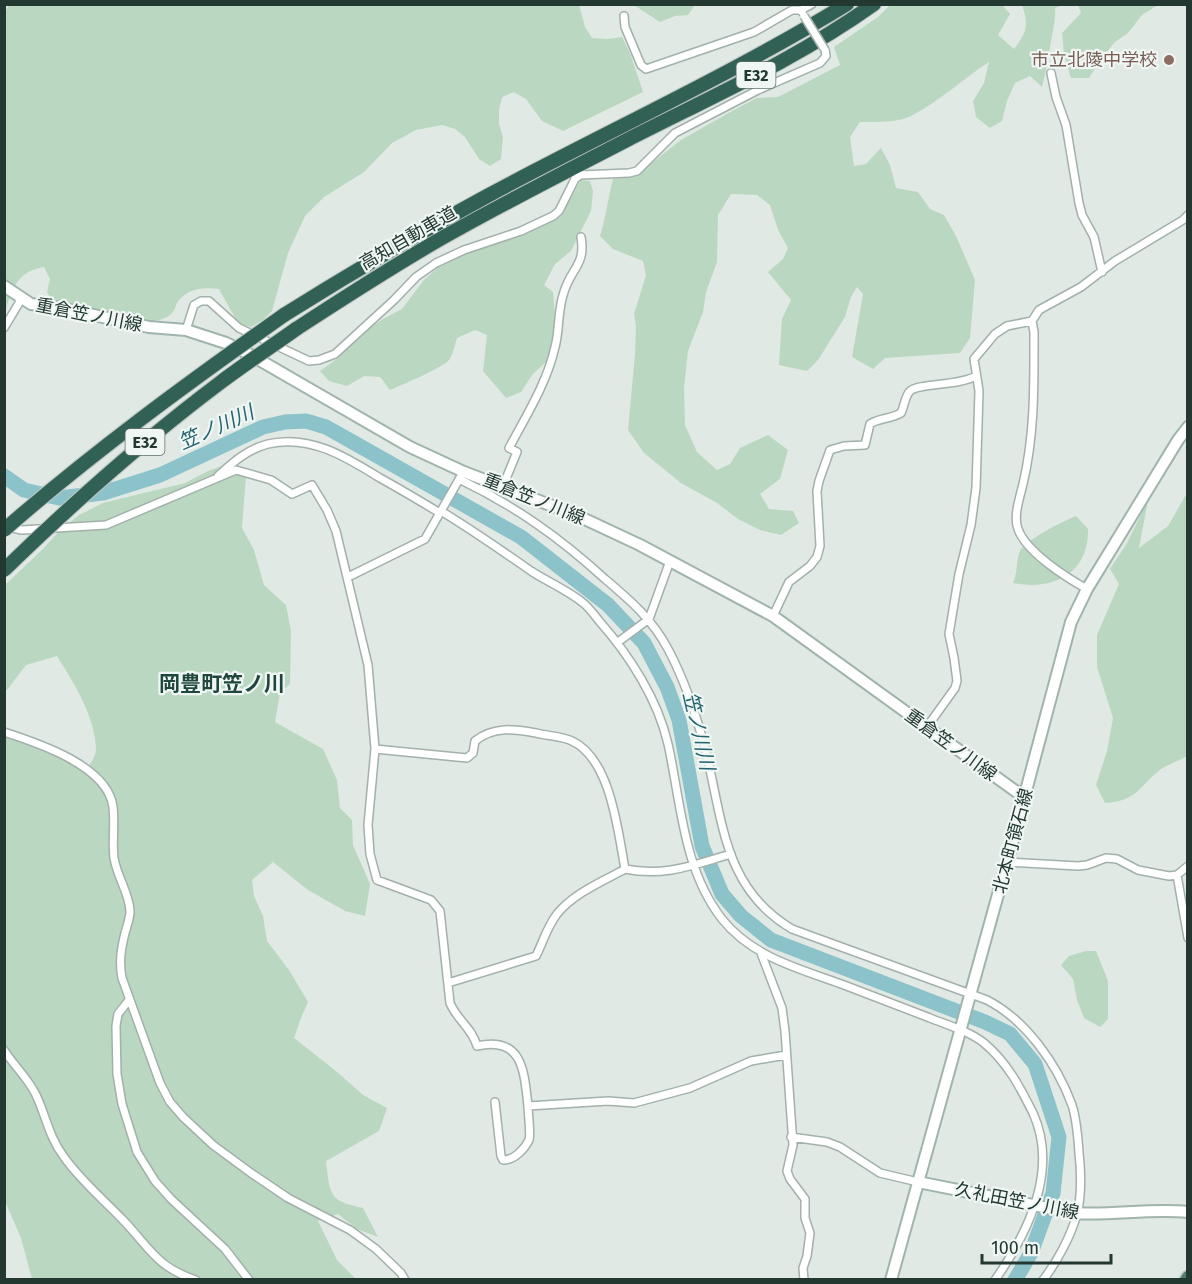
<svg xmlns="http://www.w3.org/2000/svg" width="1192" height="1284" font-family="'Fira Sans','Noto Sans JP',sans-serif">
<rect width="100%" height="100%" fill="#e0e9e4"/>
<path fill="#bad8c1" d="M9,5h570l6,22 7,11 15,1 15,-2 8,16 13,39 -80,39 -21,-10 -16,-22 -12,-7 -12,5 -3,13v14l4,13 -2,22 -11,7 -11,-7 -14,-22 -10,-8 -13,-4 -26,5 -24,13 -28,29 -40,25 -19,19 -17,37 -16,58 -9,9 -12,7 -13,-4 -19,-34c-16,-2 -32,-1 -42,14 -2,5 -3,9 -7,12 -7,5 -15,6 -23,7l-93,-19 -7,-11 3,-13 -6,-12c-27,4 -34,24 -39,48l-1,-302z
M634,5v-1l61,1 -7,10 -13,1 -15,6z
M890,5h112l8,9 -12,21 16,14c13,-17 15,-24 8,-44h42l-9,3c1,12 -2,21 -4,33 -3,16 -5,31 -9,46l-12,-11 -15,7 -8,18 -5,20 -12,7 -14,-11 -3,-16 11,-18 5,-21c-26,17 -49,39 -78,54 -14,7 -35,6 -51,6l-10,15 4,29 12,-2 15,-16 9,17 6,23 22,4 12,17 14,6 13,23 18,42 -5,58 -10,15 -75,5 -12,11 -21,-12 11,-63 -6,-7 -6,10 -6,20 -27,43 -11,11 -28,-6 3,-46 9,-19 -23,-28 15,-13 5,-11 -10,-18 -8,-25 -13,-10 -26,-1 -13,21 -1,47 -11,30 -3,20 -15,39 -4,37 1,37 12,27 20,18 13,-6 10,-16 28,-13 20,15 -8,29 -20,15 9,15 24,2 6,12 -18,12 -21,-5 -22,-11 -21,-16 -36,-20 -37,-30 -16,-23 7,-76 1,-28 -2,-12 12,-39 -3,-14 -30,-12 -13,-13c6,-19 8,-38 13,-57l22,-3 46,-36 51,-29 25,-13 21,-1 62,-32 -6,-18 44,-30z
M1078,5h80l-16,10 -14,18 -13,9 -14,17 -12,19h-18l-7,-24 -2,-21 19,-20z
M581,180l9,1 3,10 -2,20 -20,40 -16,13 -11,21 9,7 3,41 -4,23 -20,19 -11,17 -15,6 -23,-27 4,-36 -12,-5 -18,8c-2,6 -4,16 -8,22 -5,7 -49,26 -59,30l-10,-13 -16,-1 -17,10 -18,-5 -9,-10 18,-13 21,-25 5,-1 19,-13 19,-10 22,-29 17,-15 21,-13 98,-35z
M231,463l15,12 -4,53 12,22 10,35 22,20 5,26 -1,53 -10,9 -5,29 48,27 14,31 3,28 12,12 1,25 17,39 -5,32 -20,-5 -37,-21 -35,-28 -21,18 2,16 9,20 4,25 22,29 19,32 -7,16 -7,20 42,33 27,24 24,13 -8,23 -53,30c4,33 2,40 37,47l15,29 -21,-8 -19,-15 -20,7 19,39 19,19h-324l-11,-41 -17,-39 1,-468 25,8 59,27c3,-5 7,-11 7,-17 -1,-33 -22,-66 -39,-93l-31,9 -19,25h-2v-105l38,-36 17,-19 19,-15 24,-12 82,-20 23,-12z
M1187,493v263c-8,5 -18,8 -26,13 -22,17 -23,32 -56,34l-9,-18 11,-34 6,-33 -16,-51v-32l22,-51 -9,-15 17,-26 21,-43 -9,48 29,-22z
M1076,516l12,13c1,45 -35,62 -75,54 5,-11 3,-23 7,-32 5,-11 44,-30 56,-35z
M1086,951h10l12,30v38l-8,8 -16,-9 -7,-18 -4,-21 -12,-14 8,-9z"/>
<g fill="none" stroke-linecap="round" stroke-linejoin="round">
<path stroke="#8cc2ca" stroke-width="15" d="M4,476l20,14 35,8 44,-5 57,-18 103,-48 22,-5 21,-1 20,6 195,110 87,68 36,38 23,44 12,33 23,126 20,48 19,22 30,24 214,82 25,12 25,30 24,73 -6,56 -22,60 -16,27"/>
<defs>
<path id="minor" d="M802,12l-1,-2 11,-6
M624,16l1,11 16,38 5,4 108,-37 38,-22h9
M1051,73l5,24 10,28 13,78 3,12 12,22 8,35
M4,328l15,-25 1,-6
M186,330l8,-25 7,-4h8l30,27 70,33 10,-1 16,-6 59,-54 22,-23 20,-14 28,-13 57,-19 32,-15 6,-5 16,-32 5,-4 49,-2 8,-2 38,-38 83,-43 62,-27 6,-7 -1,-6
M218,476c15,-14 30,-27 50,-32 42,-10 78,13 112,34 20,11 40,23 60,35
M459,479c56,27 100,58 146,100 26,22 47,40 63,70 17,32 29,68 38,103 17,70 18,137 86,177l195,71c39,20 70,64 85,105 6,18 6,40 8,59 1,16 1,35 -3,50 -6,22 -20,48 -34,66
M503,486l14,-34 -8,-4c17,-32 38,-65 46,-101 5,-18 2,-35 9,-55 7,-24 22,-27 17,-55
M441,511c31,19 60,39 90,60 17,11 36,19 51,31 7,5 13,14 18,20 30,34 58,78 68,122 13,59 15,125 54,175 30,38 78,50 122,66 28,11 57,22 86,33 17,7 39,13 54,25 23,19 36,44 49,70 26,57 -5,120 -38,167
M8,527l14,3 84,-5 130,-55 35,10 21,14 20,-9 15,25 9,21 32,134 7,84 -7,76 2,29 7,26 54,20 9,11 10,92c7,17 22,25 27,43 46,-10 47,25 51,60l80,-5 26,2 56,-15 61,-27 35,-6
M348,577l77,-38 36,-63
M1087,589c-20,-11 -61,-37 -69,-60 -5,-13 2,-32 5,-45 12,-50 11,-101 11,-152l-2,-11 7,-11 42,-23 34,-26 68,-41 5,-5
M773,616l16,-34 21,-16 7,-9 3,-11 -3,-55 2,-10 11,-31 14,-4 21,-1 5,-21c9,-6 21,-5 31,-11 3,-6 4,-17 9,-22 9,-8 48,-5 66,-15
M618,642l31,-23 21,-58
M927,727l28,-39 2,-7 -3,-23 -5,-24 10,-60 12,-49 5,-37 3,-97 -5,-32 21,-25 12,-8 25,-5
M4,732c34,11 104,34 109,75 2,17 -1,34 1,51 3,19 15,34 16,53 0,7 -3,15 -5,22 -4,16 -6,29 -3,45l38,105 10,19 13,15 30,28 38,28 37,25 62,32 26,19 25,24 4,7
M375,749l92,9 6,-5 2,-12c19,-15 39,-12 61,-8 11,3 26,3 36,8 39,18 46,91 53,128
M1007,862l71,4 9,-1 19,-7 11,1 21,11 31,6 8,-1 11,-9
M1177,875l11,63
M761,953l21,55 3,23 8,114 -6,26 3,8 15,20v19l5,15 -3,23 -4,12 1,12
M448,983l88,-27c7,-14 11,-29 21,-42 17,-21 45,-32 68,-45 40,8 68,-4 106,-15
M129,1000l-11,14 -2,12 1,48 5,30 15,48 18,29 16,18 54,50 24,31
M4,1050c10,16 24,28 32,45 10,21 13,42 28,62 17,24 39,42 59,63 27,28 33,47 73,60
M495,1102l6,54 2,4c11,0 21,-10 26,-20 2,-5 -1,-27 -1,-34
M791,1137l36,5 13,5 40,26 38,9"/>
<path id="secondary" d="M4,286l27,18 30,4 88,19 37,3 40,13 23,11 161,93 54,25 112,43 64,30 133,71 252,182
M918,1182l155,31c38,3 76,-5 115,-1
M891,1280l116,-418 64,-240 16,-33 91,-149 10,-13"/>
<path id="trunk" d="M1186,1280l2,-3"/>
<path id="motorway" d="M284,315c67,-42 135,-82 205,-120 119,-64 242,-120 358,-191
M296,329c46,-30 91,-59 139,-87 63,-36 128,-69 192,-102 84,-43 170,-81 247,-136"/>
</defs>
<use href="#minor" stroke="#a3b0ab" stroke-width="10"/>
<use href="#secondary" stroke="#a0b4ac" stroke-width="14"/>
<use href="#trunk" stroke="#bdc3c1" stroke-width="15"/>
<use href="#motorway" stroke="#bdc3c1" stroke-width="16"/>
<use href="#minor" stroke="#fff" stroke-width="7"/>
<use href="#secondary" stroke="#fff" stroke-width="10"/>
<use href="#trunk" stroke="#4c7e70" stroke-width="12"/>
<use href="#motorway" stroke="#316155" stroke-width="14"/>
<defs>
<path id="minor-bridge" d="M804,16l21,34"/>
<path id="motorway-bridge" d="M4,530c89,-78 184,-147 280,-215
M4,570c69,-67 141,-131 217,-188 25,-19 50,-35 75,-53"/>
</defs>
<use href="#minor-bridge" stroke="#a3b0ab" stroke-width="10" stroke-linecap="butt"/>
<use href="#motorway-bridge" stroke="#bdc3c1" stroke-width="16" stroke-linecap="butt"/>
<use href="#minor-bridge" stroke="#fff" stroke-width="7"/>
<use href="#motorway-bridge" stroke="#316155" stroke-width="14"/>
</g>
<circle fill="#8d6e63" stroke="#eff6f3" stroke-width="2" cx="1169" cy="60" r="6"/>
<g text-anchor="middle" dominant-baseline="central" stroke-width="4.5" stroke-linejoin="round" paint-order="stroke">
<g fill="#eff6f3" stroke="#60716b" stroke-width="1.5">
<rect x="736.5" y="62" width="39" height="26" rx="4.5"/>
<rect x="125.5" y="429" width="39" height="26" rx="4.5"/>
</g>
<g font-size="16" font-weight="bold" fill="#223831">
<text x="756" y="75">E32</text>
<text x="145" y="442">E32</text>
</g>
<g font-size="18" fill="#785e54" stroke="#eff6f3" text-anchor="end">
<text x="1157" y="60">市立北陵中学校</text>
</g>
<g font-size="18" fill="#223831" stroke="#eff6f3">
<text transform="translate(408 238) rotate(-30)">高知自動車道</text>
<text transform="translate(89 315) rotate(11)">重倉笠ノ川線</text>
<text transform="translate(534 499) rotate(22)">重倉笠ノ川線</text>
<text transform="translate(951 745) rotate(36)">重倉笠ノ川線</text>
<text transform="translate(1013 841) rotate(-75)">北本町領石線</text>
<text transform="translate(1017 1201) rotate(11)">久礼田笠ノ川線</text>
</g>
<g font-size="20" font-style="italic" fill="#22636d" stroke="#eff6f3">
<text transform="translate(216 427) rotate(-24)">笠ノ川川</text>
<text transform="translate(699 731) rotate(77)">笠ノ川川</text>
</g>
<g font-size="21" font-weight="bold" fill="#20473d" stroke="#eff6f3">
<text x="222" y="684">岡豊町笠ノ川</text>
</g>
</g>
<rect width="1192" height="1284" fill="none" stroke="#223831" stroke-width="12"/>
<path d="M982 1254v9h129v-9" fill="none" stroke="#223831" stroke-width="3"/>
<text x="991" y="1254" font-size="18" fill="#223831" stroke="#eff6f3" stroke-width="4.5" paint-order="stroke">100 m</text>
</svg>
